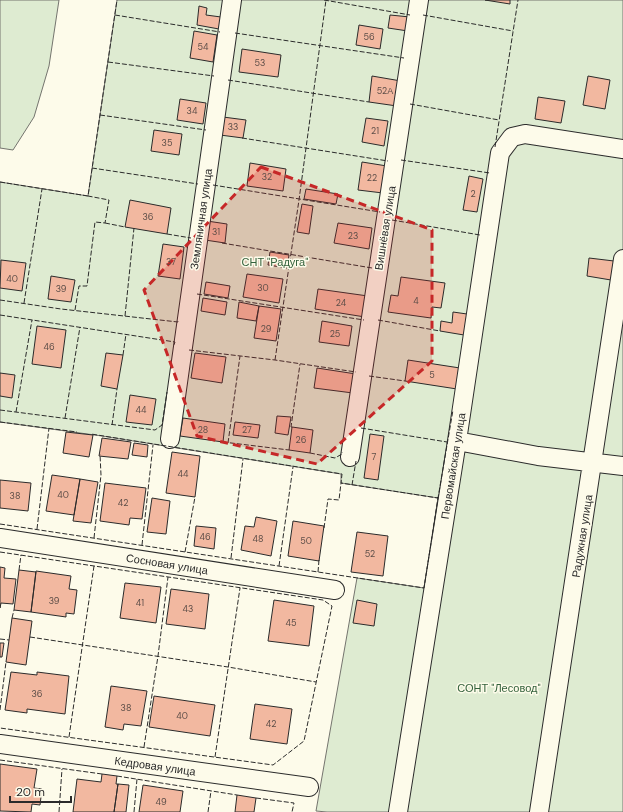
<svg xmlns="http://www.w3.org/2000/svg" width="623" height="812" font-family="'DM Sans',sans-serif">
<rect width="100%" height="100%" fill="#fdfbea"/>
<path fill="#deebd1" stroke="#74746e" d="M0,0h59l-10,66 -15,51 -21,33 -13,-2z
M117,0h506v812h-296l-11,-1 41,-233 67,10 14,-90 -97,-15v-9l-239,-38 -102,-14v-240l88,14z"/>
<path fill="#f2b8a0" stroke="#2b2b2b" d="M485,0h25v4z
M199,6l8,2 -1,7 15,2 -2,12 -22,-4z
M390,15l20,2 -2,14 -20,-3z
M359,25l24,4 -3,20 -24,-4z
M194,31l23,4 -4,27 -23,-4z
M242,49l39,6 -3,22 -39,-5z
M372,76l29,5 -4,25 -28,-4z
M588,76l22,4 -5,29 -22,-4z
M538,97l27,4 -4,22 -26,-4z
M180,99l26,4 -3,21 -26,-4z
M223,117l23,3 -3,18 -23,-3z
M366,118l22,3 -4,25 -22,-4z
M154,130l28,4 -3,21 -28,-4z
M362,162l25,4 -4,27 -25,-3z
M250,163l36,6 -3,22 -36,-5z
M469,176l14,3 -6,33 -14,-2z
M306,189l32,5 -2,10 -32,-5z
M130,200l41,8 -4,26 -42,-7z
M302,204l11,2 -4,28 -12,-2z
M207,221l20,3 -2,19 -20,-3z
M338,223l34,5 -3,21 -35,-6z
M163,244l21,3 -4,32 -22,-3z
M270,252l19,3 -2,13 -19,-3z
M589,258l25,3 -3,19 -24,-4z
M1,260l25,3 -4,28 -22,-3z
M247,274l36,5 -4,24 -36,-6z
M51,276l24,4 -4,22 -23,-3z
M401,277l44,6 -4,25 -9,-1 -1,11 -43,-6 3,-17 7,1z
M206,282l24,4 -2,12 -24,-4z
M318,289l50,7 -3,21 -50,-8z
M203,298l24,4 -2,13 -24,-4z
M239,302l20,4 -3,15 -19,-3z
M259,306l22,3 -5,32 -22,-3z
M453,312l14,2 -3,21 -24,-4 1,-10 11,2z
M322,321l30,5 -3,20 -30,-4z
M37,326l29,4 -5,38 -29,-4z
M106,353l17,2 -6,34 -16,-3z
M195,353l31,4 -4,26 -31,-5z
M408,360l52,8 -3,21 -52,-8z
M317,368l39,6 -3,19 -39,-5z
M0,373l15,2 -3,23 -12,-2z
M130,395l26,4 -4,26 -26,-3z
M277,416l14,1 -3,18 -13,-2z
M183,418l42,6 -2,18 -43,-6z
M235,422l25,3 -2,13 -25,-3z
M292,427l21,3 -3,23 -21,-3z
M66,432l27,3 -4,22 -26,-4z
M370,434l14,2 -6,44 -14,-2z
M102,438l29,4 -3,17 -29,-3z
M134,443l14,2 -1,12 -15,-2z
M172,452l28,4 -5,41 -29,-4z
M52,475l28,4 -6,36 -28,-4z
M80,479l18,3 -7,41 -18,-2z
M0,480l31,3 -3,28 -28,-3z
M105,483l41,5 -4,31 -12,-1 -1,7 -29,-4z
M152,498l18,3 -4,33 -19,-2z
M256,517l21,4 -6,35 -30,-6 4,-24 9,1z
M293,521l31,5 -5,35 -31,-5z
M196,526l20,2 -2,21 -20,-3z
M357,532l31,4 -5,40 -32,-4z
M0,567l5,1 -1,10 12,1 -3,25 -12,-1 -1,5z
M19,570l17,2 -5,40 -17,-2z
M36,571l35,5 -2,13 8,1 -3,24 -8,-1v4l-35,-5z
M125,583l36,4 -5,36 -36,-5z
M171,589l38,5 -4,35 -39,-5z
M274,600l40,6 -5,40 -41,-5z
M357,600l20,4 -3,22 -21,-3z
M12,618l20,3 -6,44 -20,-3z
M0,643h4l-2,14h-2z
M11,672l26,3v-3l32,4 -4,38 -38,-5v4l-22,-3z
M111,686l36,5 -6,35 -17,-2 -1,6 -18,-3z
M154,696l61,9 -5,31 -61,-9z
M255,704l37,5 -5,35 -37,-5z
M0,764l37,5 -3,19 8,1 -2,16 -8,-1 -1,8 -31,-1z
M102,774l15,2 -1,8h2l-4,28h-41l4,-33 24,3z
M118,784l11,1 -3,27h-12z
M143,785l40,6 -3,21h-41z
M237,795l19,3 -2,14h-19z"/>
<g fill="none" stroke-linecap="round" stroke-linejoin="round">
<defs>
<path id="street" d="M170,439l62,-439
M457,441l81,15 85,10
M350,457l69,-457
M0,538l335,52
M0,744l309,43
M398,812l59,-371 43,-288 12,-16 13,-3 98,15
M539,812l84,-553"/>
</defs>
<use href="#street" stroke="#2b2b2b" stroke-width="20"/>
<use href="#street" stroke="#fdfbea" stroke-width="18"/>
<path stroke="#2b2b2b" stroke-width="1" stroke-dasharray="5 2" stroke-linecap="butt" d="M324,0l86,15
M115,15l105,17
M423,15l90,16
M235,33l169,25
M108,62l106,14
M228,80l141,22
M410,104l89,16
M100,115l106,15
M242,138l146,23
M495,147l23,-147
M401,160l89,13
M92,168l106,16
M0,182l88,14 29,-196
M213,185l167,27
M392,220l88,15
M105,223l20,4
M167,234l24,4
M222,243l150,25
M197,294l167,26
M0,300l61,9 117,13v-1
M24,303l18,-114
M75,310l4,-24h8l8,-64 10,1 4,-23 -21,-4
M0,315l175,27 -1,3
M125,316l9,-88
M378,320l62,11
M189,350l86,10 81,12
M123,355l3,-21
M275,360l24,-160 27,-200
M369,376l36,5
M0,410l155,20 7,-5 5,-33
M16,412l16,-92
M65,418l15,-91
M0,422l77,10
M112,425l5,-36
M292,427h-1l9,-63
M361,428l86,14
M223,442l66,8
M228,443l12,-87
M310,453l25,5 7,-4v-2
M352,485l4,-24
M437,497l1,1 15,-88
M0,524l424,64 14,-90 -97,-15 1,-9 -251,-40
M324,528l4,-29 11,1 2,-17
M37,529l12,-101
M94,538l7,-63 -1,-21
M142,545l11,-100
M0,552l323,48 9,6 -28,135 -31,24 -273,-37
M185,552l10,-55
M231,558l12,-99
M279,566l14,-99
M19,570l2,-15
M318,572l1,-12
M12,618l2,-8
M30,637l198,30 88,15
M0,639l9,1
M0,710l6,-48
M69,737l25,-171
M144,747l14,-91 10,-79
M215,757l25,-169
M0,760l102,14
M117,776l120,19
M256,798l38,5 -2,9
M59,812l3,-43
M134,812l3,-33
M208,812l3,-21"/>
</g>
<path fill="#c62828" fill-opacity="0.2" stroke="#c62828" stroke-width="3" stroke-dasharray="8 5" stroke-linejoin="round" d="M261,167l171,63v131l-115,103 -120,-28 -53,-146z"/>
<g text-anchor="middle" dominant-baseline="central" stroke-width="3" stroke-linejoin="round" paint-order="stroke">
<g font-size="9" fill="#5d4e48">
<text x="369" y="37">56</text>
<text x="203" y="47">54</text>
<text x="260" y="63">53</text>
<text x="385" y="91">52А</text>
<text x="192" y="111">34</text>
<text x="233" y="127">33</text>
<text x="375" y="131">21</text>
<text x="167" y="143">35</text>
<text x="267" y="177">32</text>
<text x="372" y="178">22</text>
<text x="473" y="194">2</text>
<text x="148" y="217">36</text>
<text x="216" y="232">31</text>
<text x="353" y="236">23</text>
<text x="171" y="262">37</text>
<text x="12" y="279">40</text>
<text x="263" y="288">30</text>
<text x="61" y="289">39</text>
<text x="416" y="301">4</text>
<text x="341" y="303">24</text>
<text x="266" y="329">29</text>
<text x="335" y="334">25</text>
<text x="49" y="347">46</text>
<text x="432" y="375">5</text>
<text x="141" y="410">44</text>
<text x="203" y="430">28</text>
<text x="247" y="430">27</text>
<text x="301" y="440">26</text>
<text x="374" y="457">7</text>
<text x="183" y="474">44</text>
<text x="63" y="495">40</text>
<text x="15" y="496">38</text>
<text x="123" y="503">42</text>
<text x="205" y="537">46</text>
<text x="258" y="539">48</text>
<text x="306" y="541">50</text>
<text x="370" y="554">52</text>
<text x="54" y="601">39</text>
<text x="140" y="603">41</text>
<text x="188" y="609">43</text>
<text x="291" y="623">45</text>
<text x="37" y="694">36</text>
<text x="126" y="708">38</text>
<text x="182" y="716">40</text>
<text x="271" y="724">42</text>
<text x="161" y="802">49</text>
</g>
<g font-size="11" fill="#2b2b2b" stroke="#fdfbea">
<text transform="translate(201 219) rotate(-82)">Земляничная улица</text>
<text transform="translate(385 228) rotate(-81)">Вишнёвая улица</text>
<text transform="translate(453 466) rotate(-81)">Первомайская улица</text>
<text transform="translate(582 536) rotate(-81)">Радужная улица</text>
<text transform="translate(167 564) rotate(9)">Сосновая улица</text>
<text transform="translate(155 766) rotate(8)">Кедровая улица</text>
</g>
<g font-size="11" fill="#34623c" stroke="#fdfbea">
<text x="275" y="262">СНТ "Радуга"</text>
<text x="499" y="688">СОНТ "Лесовод"</text>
</g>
</g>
<path d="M10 796v6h61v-6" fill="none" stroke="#2b2b2b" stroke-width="2"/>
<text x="16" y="796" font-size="12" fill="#2b2b2b" stroke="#fdfbea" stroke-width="3" paint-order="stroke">20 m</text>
</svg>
